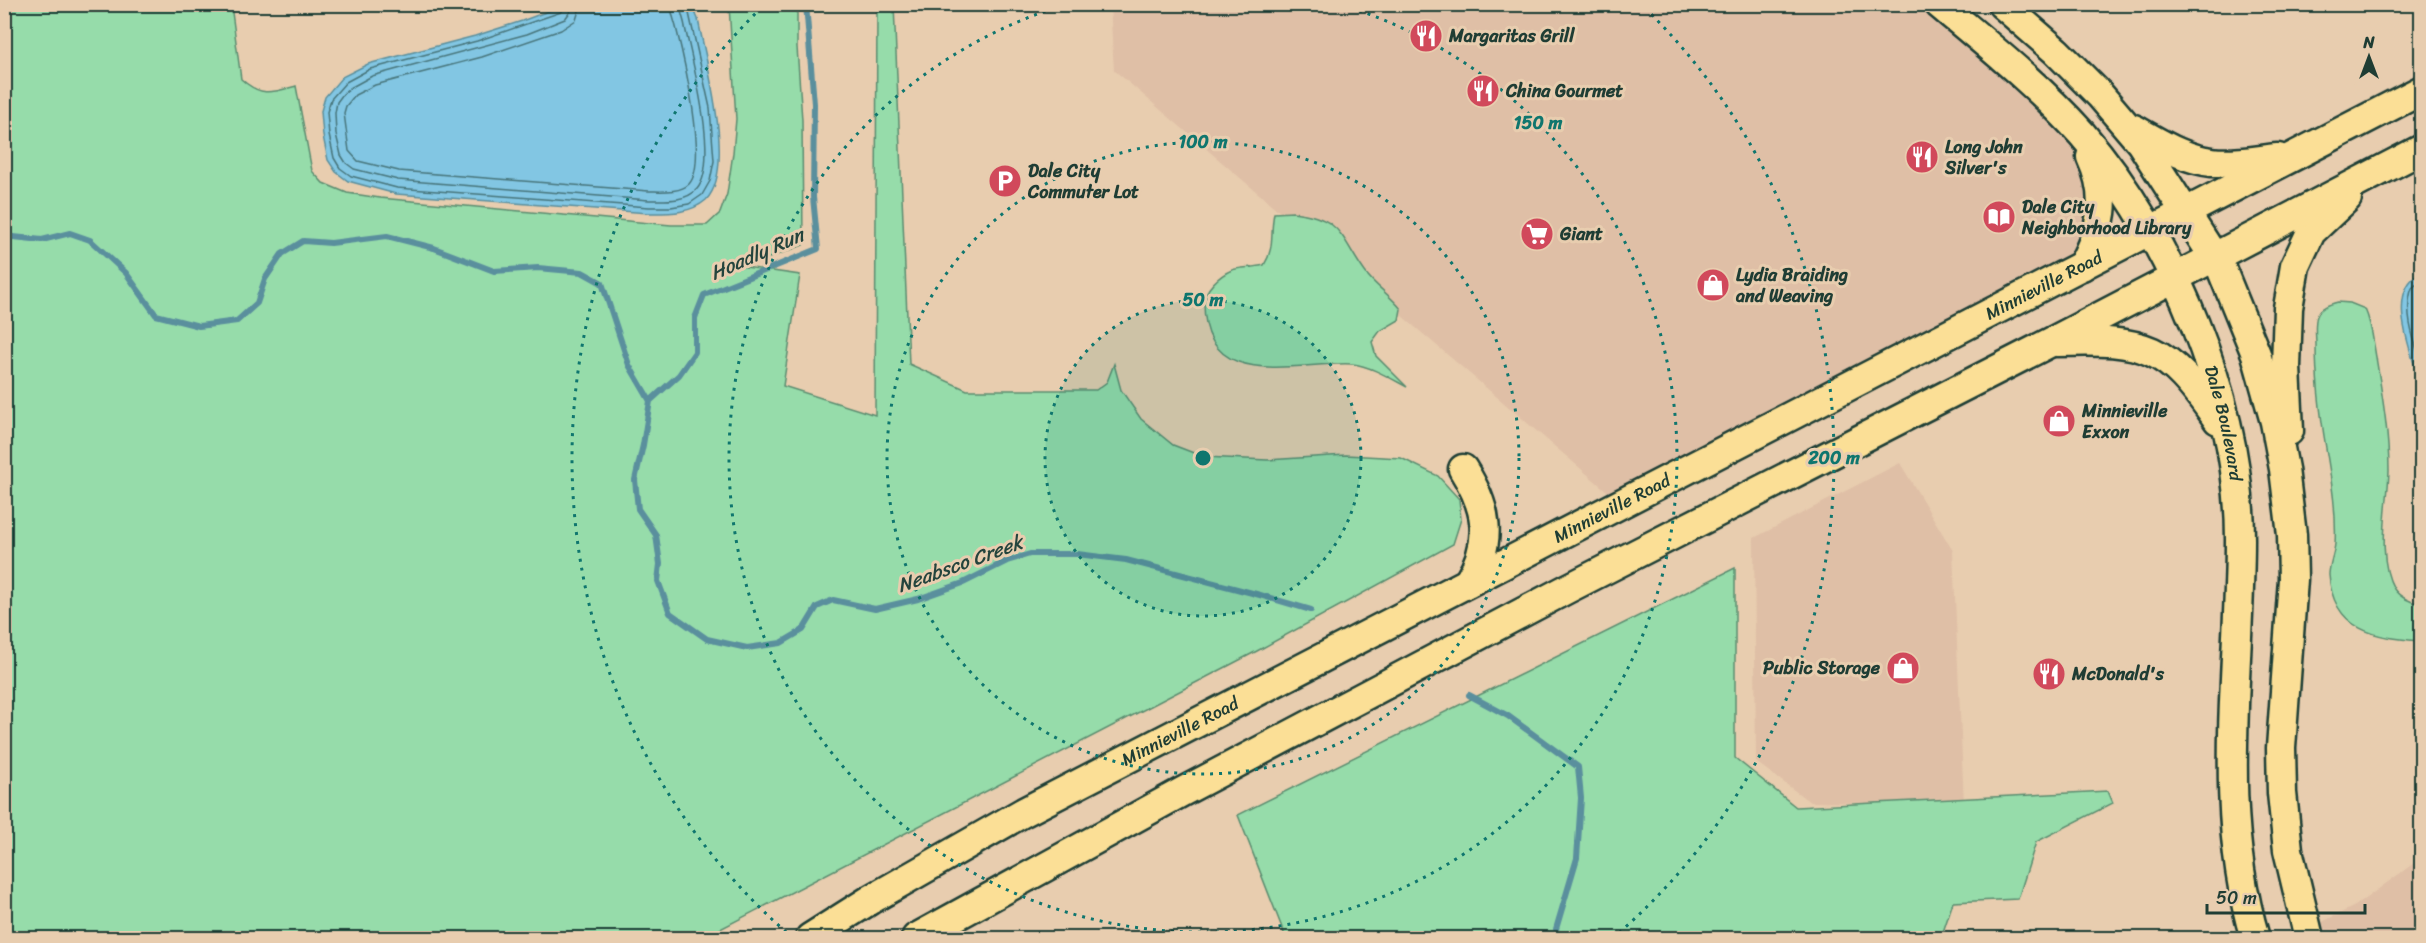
<svg xmlns="http://www.w3.org/2000/svg" width="2426" height="943" font-family="Sriracha,sans-serif">
<rect width="100%" height="100%" fill="#e8cdaf"/>
<filter id="ink" filterUnits="userSpaceOnUse"><feTurbulence type="fractalNoise" baseFrequency=".0167" numOctaves="2"/><feDisplacementMap in="SourceGraphic" scale="12" xChannelSelector="R" yChannelSelector="G"/><feConvolveMatrix kernelMatrix="1 2 1 2 8 2 1 2 1" color-interpolation-filters="sRGB"/></filter>
<g filter="url(#ink)">
<path fill="#dfbfa6" d="M1110,5h824l119,99 45,78 -16,84 -461,237 -507,-433z
M1900,463l53,88 11,254 -154,-3 -54,-40 -2,-224z
M2421,858v80h-111l-5,-13 17,-3 33,-16z"/>
<path fill="#96dcaa" stroke="#5a8c6f" stroke-width="1.5" d="M5,4l226,1 10,74c20,18 30,14 55,7l16,85 11,12 24,10 33,5 291,27h36l13,-12 7,-19 6,-41 3,-34 -7,-114h68v42l5,73 1,125 -58,22 55,8 -17,111 92,29 2,-404 -2,-6h19l15,359 58,26h129l11,-8 7,-18 7,26 20,29 32,26 31,12 63,3 79,-5 55,3 37,18 21,23 2,20 -8,25 -196,107 -554,287h-698z
M1293,212c50,6 47,25 72,60 9,13 25,23 36,37l-2,11 -19,11 -8,11 4,14 31,31c-17,-9 -36,-21 -55,-23 -56,-3 -148,29 -148,-61 0,-14 16,-28 28,-33 8,-3 22,-2 32,-5 11,-17 6,-32 10,-52z
M2338,302l12,1 15,6c7,16 8,31 11,48 6,37 13,77 13,114 -1,35 -13,87 5,118 6,9 18,13 27,16v36c-45,-3 -88,-10 -92,-66 0,-10 5,-21 6,-31 2,-32 -4,-65 -9,-96 -6,-35 -10,-69 -10,-104 0,-8 -2,-20 1,-28 3,-9 13,-12 21,-14z
M1735,568v190l61,49 312,-16 5,12 -77,39 -18,57 -65,3 -12,36h-655l-48,-123z"/>
<path fill="#82c6e3" stroke="#5a8f9d" stroke-width="1.5" d="M564,5h128l6,14c7,40 39,150 8,181 -16,14 -38,13 -57,13l-253,-19 -48,-13 -12,-9 -8,-12 -5,-24 -2,-25 4,-14 17,-20 26,-13 107,-28 47,-15z
M2421,273v112c-9,-30 -37,-94 0,-112z"/>
<g fill="none" stroke-linecap="round" stroke-linejoin="round">
<path stroke="#47747a" stroke-width="1.5" d="M564,4l-3,8 -84,29 -107,28 -24,13 -15,17 -4,13 2,23 5,23 6,10 11,8 46,12 252,19h22l18,-3 13,-9 8,-14 4,-20 -4,-53 -23,-104
M572,4l-2,8 -5,7 -38,15 -155,42 -22,12 -7,6 -6,8 -2,11 1,21 5,21 5,8 8,6 44,11 251,20c15,0 37,2 48,-11 23,-27 -5,-128 -12,-162 -1,-8 -5,-15 -5,-23
M581,4l-5,16 -15,10 -79,27 -107,28 -20,10 -9,11 -2,7 5,38 9,10 41,10 250,20c12,0 31,2 40,-7 20,-21 -6,-129 -13,-157 -2,-8 -5,-14 -5,-23
M2422,280l-10,8c-9,25 2,53 10,77"/>
<path stroke="#5a8f9d" stroke-width="6" d="M4,236l38,4 28,-7 20,7 36,33 30,42 43,11 38,-5 20,-18 8,-24 17,-25 21,-13 28,2 56,-7 47,12 60,23 44,-3 44,4 20,11 27,82 21,36 -7,44 -8,35 3,29 18,26 4,29 -2,17 12,32 37,26 40,9 34,-5 22,-13 14,-23 16,-7 42,9 43,-10 45,-16 44,-22 23,-7h47l49,6 134,35 51,15
M650,401l29,-26 16,-23v-34l9,-23 114,-46 -5,-52 1,-93 -8,-100
M1469,695l39,21 70,51 3,31 -4,60 -21,71 2,9"/>
<defs>
<g id="primary">
<path id="s1" d="M1939,4c50,42 100,82 143,130 90,104 158,267 158,405 0,134 -24,269 15,399"/>
<path d="M2002,4l54,47 44,44 41,48 80,125 35,86 19,68 9,47 8,66 1,44 -12,169 1,45 6,57 21,88"/>
<path d="M2134,129c24,13 49,30 78,33 21,3 44,-2 66,-4"/>
<path d="M2082,266c20,-38 28,-68 9,-109"/>
<path d="M2057,342c90,-3 109,3 161,78"/>
<path d="M2289,431l-3,-64 2,-59 7,-42 16,-34 36,-34"/>
<path d="M1463,469c24,38 31,71 6,112"/>
<path id="s2" d="M810,938l60,-38 154,-88 1398,-722"/>
<path d="M916,938l266,-146 385,-203 484,-247 371,-193"/>
</g>
</defs>
<use href="#primary" stroke="#1f3d34" stroke-width="33"/>
<use href="#primary" stroke="#fbdf96" stroke-width="28"/>
</g>
</g>
<circle cx="1203" cy="458" r="158" fill="#0f766e" fill-opacity=".12"/>
<g fill="none" stroke="#0f766e" stroke-width="3" stroke-dasharray="3 6">
<circle cx="1203" cy="458" r="158"/>
<circle cx="1203" cy="458" r="316"/>
<path d="M1342 5A474 474 0 1 1 1064 5"/>
<path d="M793 938A631 631 0 0 1 761 8M1645 8A631 631 0 0 1 1613 938"/>
</g>
<defs>
<symbol id="restaurant-disc" viewBox="-11 -11 22 22"><circle r="9.5" fill="#d1495b" stroke="#e8cdaf"/><path d="M-5-6h1v4h1v-4h1v4h1v-4h1v5L-1.5 .5V6h-2V.5L-5-1ZM5-6V6H3V1.5H1.5Q1.5-4 5-6Z" fill="#fff"/></symbol>
<symbol id="parking-disc" viewBox="-11 -11 22 22"><circle r="9.5" fill="#d1495b" stroke="#e8cdaf"/><path d="M-3.5-5.5H1a3.5 3.5 0 0 1 0 7H-1V5.5H-3.5ZM-1-3.4V-.6H.8a1.4 1.4 0 0 0 0-2.8Z" fill="#fff"/></symbol>
<symbol id="library-disc" viewBox="-11 -11 22 22"><circle r="9.5" fill="#d1495b" stroke="#e8cdaf"/><path d="M-6-4Q-3-5.5-.7-3.5V5Q-3 3-6 4ZM6-4Q3-5.5 .7-3.5V5Q3 3 6 4Z" fill="#fff"/></symbol>
<symbol id="supermarket-disc" viewBox="-11 -11 22 22"><circle r="9.5" fill="#d1495b" stroke="#e8cdaf"/><path d="M-6-5.5h2.5l.6 2H6L4.5 2H-2.5L-4.4-4H-6ZM-1.5 3.2a1.3 1.3 0 1 0 .1 0ZM3 3.2a1.3 1.3 0 1 0 .1 0Z" fill="#fff"/></symbol>
<symbol id="shop-disc" viewBox="-11 -11 22 22"><circle r="9.5" fill="#d1495b" stroke="#e8cdaf"/><path d="M-5-2.5h2.3a2.7 3.5 0 0 1 5.4 0H5L5.5 6h-11ZM-1.5-2.5h3a1.5 2.3 0 0 0-3 0Z" fill="#fff"/></symbol>
</defs>
<g fill-rule="evenodd">
<use href="#restaurant-disc" x="1407" y="17" width="38" height="38"/>
<use href="#restaurant-disc" x="1464" y="72" width="38" height="38"/>
<use href="#restaurant-disc" x="1903" y="138" width="38" height="38"/>
<use href="#parking-disc" x="986" y="162" width="38" height="38"/>
<use href="#library-disc" x="1980" y="198" width="38" height="38"/>
<use href="#supermarket-disc" x="1518" y="215" width="38" height="38"/>
<use href="#shop-disc" x="1694" y="266" width="38" height="38"/>
<use href="#shop-disc" x="2040" y="402" width="38" height="38"/>
<use href="#shop-disc" x="1884" y="649" width="38" height="38"/>
<use href="#restaurant-disc" x="2030" y="655" width="38" height="38"/>
</g>
<g text-anchor="middle" dominant-baseline="central" stroke-width="6" stroke-linejoin="round" paint-order="stroke">
<g font-size="18" font-weight="bold" fill="#1f3d34" stroke="#e8cdaf" text-anchor="start">
<text x="1449" y="36">Margaritas Grill</text>
<text x="1506" y="91">China Gourmet</text>
<text x="1945" y="147">Long John<tspan x="1945" dy="21">Silver's</tspan></text>
<text x="1028" y="171">Dale City<tspan x="1028" dy="21">Commuter Lot</tspan></text>
<text x="2022" y="207">Dale City<tspan x="2022" dy="21">Neighborhood Library</tspan></text>
<text x="1560" y="234">Giant</text>
<text x="1736" y="275">Lydia Braiding<tspan x="1736" dy="21">and Weaving</tspan></text>
<text x="2082" y="411">Minnieville<tspan x="2082" dy="21">Exxon</tspan></text>
<text x="1880" y="668" text-anchor="end">Public Storage</text>
<text x="2072" y="674">McDonald's</text>
</g>
<g font-size="18" fill="#1f3d34" stroke="#e8cdaf">
<text stroke="none"><textPath href="#s2" startOffset="1396">Minnieville Road</textPath></text>
<text stroke="none"><textPath href="#s1" startOffset="519">Dale Boulevard</textPath></text>
<text stroke="none"><textPath href="#s2" startOffset="910">Minnieville Road</textPath></text>
<text stroke="none"><textPath href="#s2" startOffset="424">Minnieville Road</textPath></text>
</g>
<g font-size="20" font-style="italic" fill="#24443d" stroke="#e8cdaf">
<text transform="translate(757 254) rotate(-24)">Hoadly Run</text>
<text transform="translate(960 564) rotate(-20)">Neabsco Creek</text>
</g>
</g>
<circle cx="1203" cy="458" r="9" fill="#0f766e" stroke="#e8cdaf" stroke-width="3"/>
<g font-size="18" text-anchor="middle" font-weight="bold" fill="#0f766e" stroke="#e8cdaf" stroke-width="6" stroke-linejoin="round" paint-order="stroke">
<text x="1538" y="129">150 m</text>
<text x="1203" y="148">100 m</text>
<text x="1203" y="306">50 m</text>
<text x="1834" y="464">200 m</text>
</g>
<rect width="2426" height="943" fill="none" stroke="#e8cdaf" stroke-width="24"/>
<rect x="12" y="12" width="2402" height="919" fill="none" stroke="#1f3d34" stroke-width="2" filter="url(#ink)"/>
<g transform="translate(2369 57)" stroke="#e8cdaf" stroke-width="4.5" paint-order="stroke">
<path d="M0-4.5L10 22L0 15L-10 22Z" fill="#1f3d34"/>
<text y="-9" font-size="16" font-weight="bold" text-anchor="middle" fill="#1f3d34">N</text>
</g>
<path d="M2207 904v9h158v-9" fill="none" stroke="#1f3d34" stroke-width="3"/>
<text x="2216" y="904" font-size="18" fill="#1f3d34" stroke="#e8cdaf" stroke-width="4.5" paint-order="stroke">50 m</text>
</svg>
